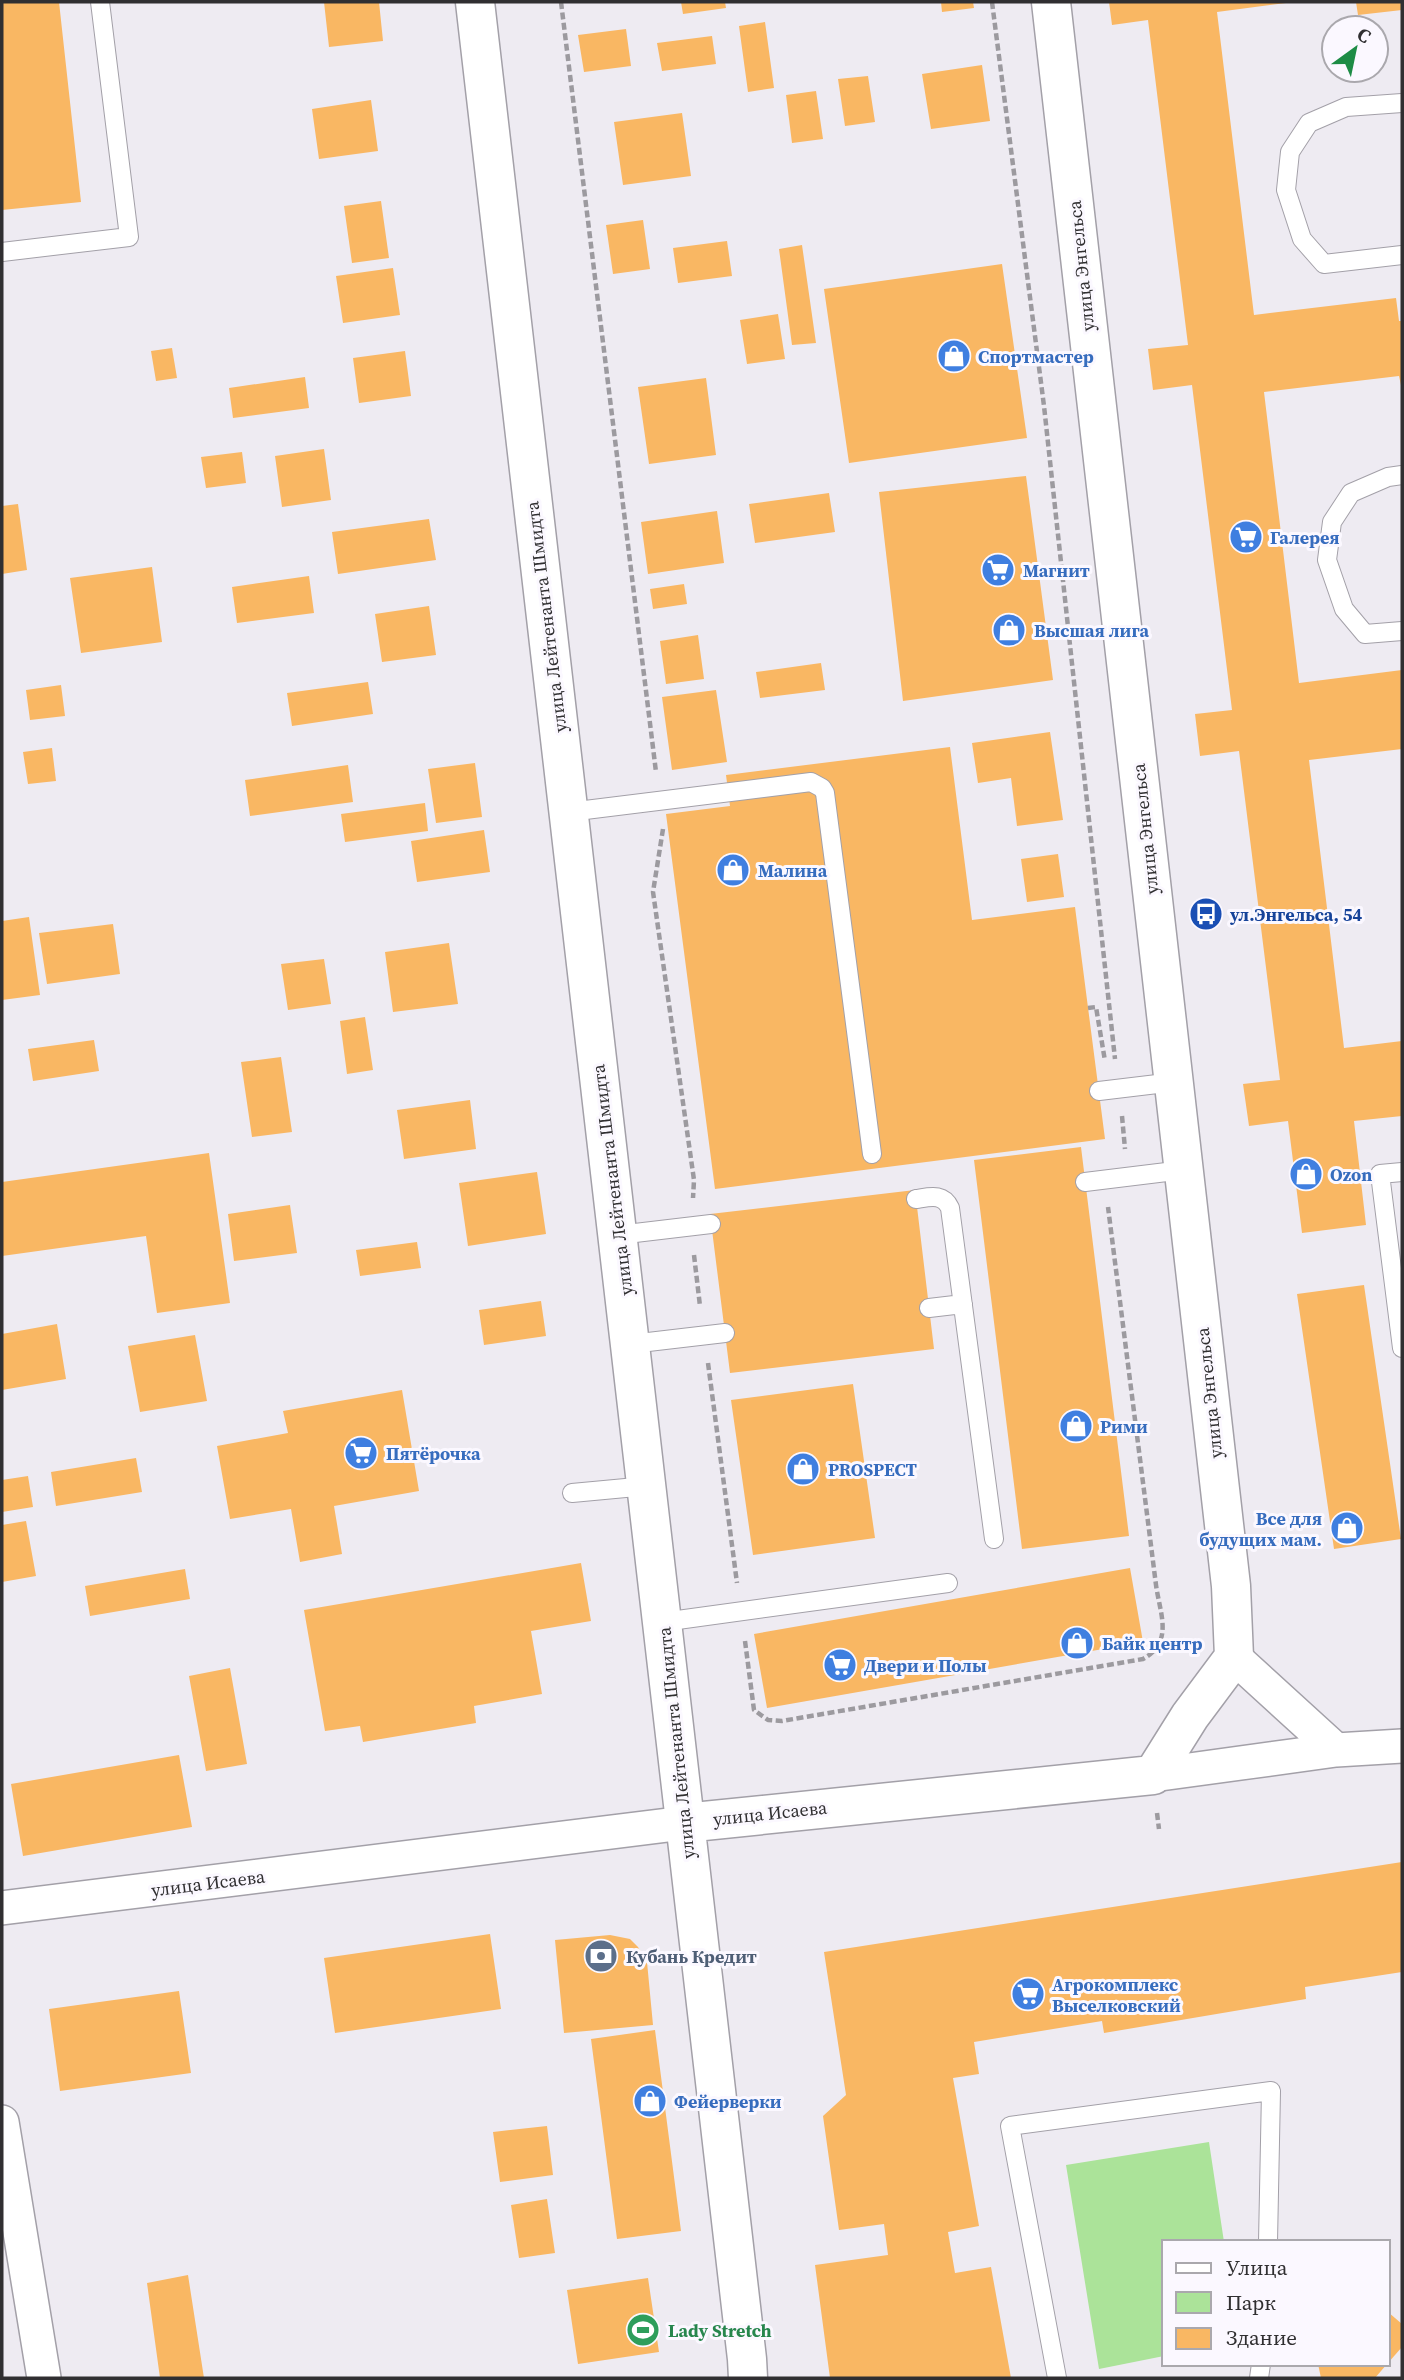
<svg xmlns="http://www.w3.org/2000/svg" width="1404" height="2380" font-family="'Source Serif 4',serif">
<rect width="100%" height="100%" fill="#eeebf2"/>
<path fill="#abe399" d="M1209,2142l15,100h-60v114l-65,13 -33,-204z"/>
<path fill="#f9b763" d="M2,2h57l22,200 -79,8z
M324,2h55l4,39 -54,6z
M681,2h44l1,6 -43,6z
M941,2h32l1,6 -32,4z
M1109,2h177v1l-69,9 37,303 142,-17 3,23h3v69l-3,-14 -135,16 35,291 103,-13v79l-93,11 35,288 58,-7v75l-48,5 12,104 -64,8 -14,-112 -39,5 -6,-42 37,-4 -41,-329 -39,5 -5,-42 37,-4 -40,-325 -39,5 -5,-41 40,-4 -40,-325 -36,5z
M1356,2h46v8l-44,5z
M765,22l9,66 -26,4 -9,-66z
M626,29l5,37 -47,6 -6,-37z
M712,36l4,28 -54,7 -5,-28z
M982,65l8,56 -59,8 -9,-55z
M868,76l7,46 -30,4 -7,-47z
M816,91l7,48 -31,4 -6,-48z
M371,100l7,51 -59,8 -7,-50z
M682,113l9,63 -68,9 -9,-63z
M381,201l8,57 -37,5 -8,-57z
M643,220l7,49 -37,5 -7,-49z
M727,241l5,35 -54,7 -5,-35z
M802,245l14,98 -24,2 -13,-96z
M1002,264l25,174 -178,25 -25,-174z
M393,268l7,47 -57,8 -7,-47z
M778,314l7,45 -38,5 -7,-44z
M172,348l5,30 -21,3 -5,-30z
M405,351l6,45 -52,7 -6,-45z
M305,377l4,31 -76,10 -4,-30z
M706,378l10,77 -67,9 -11,-77z
M324,449l7,51 -49,7 -7,-51z
M242,452l4,31 -40,5 -5,-31z
M1026,476l27,204 -150,21 -24,-209z
M829,493l6,39 -80,11 -6,-39z
M18,504l9,66 -25,4v-68z
M717,511l7,52 -76,11 -7,-52z
M429,519l7,41 -98,14 -6,-42z
M152,567l10,75 -81,11 -11,-75z
M309,576l5,37 -77,10 -5,-36z
M684,584l3,20 -34,5 -3,-20z
M429,606l7,49 -54,7 -7,-48z
M698,635l6,44 -38,5 -6,-43z
M821,663l4,27 -65,8 -4,-26z
M368,682l5,32 -81,12 -5,-33z
M61,685l4,31 -35,4 -4,-30z
M716,690l11,72 -55,8 -10,-73z
M1050,732l13,88 -46,6 -6,-48 -33,5 -6,-40z
M950,747l22,173 103,-13 30,232 -390,50 -49,-375 64,-8 -4,-31z
M52,748l4,33 -28,3 -5,-32z
M475,763l7,54 -46,6 -8,-54z
M348,765l5,37 -103,14 -5,-36z
M425,803l3,28 -83,11 -4,-28z
M484,830l6,42 -73,10 -6,-41z
M1058,854l6,43 -37,5 -6,-43z
M29,917l11,78 -38,5v-79z
M113,924l7,50 -73,10 -8,-51z
M449,943l9,61 -65,8 -8,-60z
M324,959l7,45 -43,6 -7,-46z
M365,1017l8,53 -26,4 -7,-53z
M94,1040l5,31 -66,10 -5,-32z
M281,1057l11,75 -40,5 -11,-75z
M470,1100l6,49 -72,10 -7,-49z
M1081,1147l48,389 -107,13 -48,-389z
M209,1153l21,150 -73,10 -11,-77 -144,20v-74z
M537,1172l9,62 -78,12 -9,-63z
M915,1190l19,159 -204,24 -20,-159z
M290,1205l7,48 -63,8 -6,-47z
M417,1242l4,26 -61,8 -4,-26z
M1364,1285l37,254 -67,10 -37,-255z
M541,1301l5,35 -62,9 -5,-35z
M57,1324l9,55 -64,11v-56z
M195,1335l12,66 -67,11 -12,-66z
M853,1384l22,154 -122,17 -22,-155z
M402,1390l17,101 -85,15 8,48 -42,8 -9,-53 -61,10 -13,-73 71,-13 -5,-22z
M136,1458l6,34 -86,14 -5,-34z
M28,1476l5,31 -31,5v-32z
M26,1521l10,55 -34,6v-57z
M581,1563l10,58 -60,10 11,63 -68,12 2,17 -113,19 -3,-16 -35,5 -21,-121z
M1130,1568l13,74 -376,66 -13,-74z
M185,1569l5,30 -100,17 -5,-30z
M230,1668l17,96 -41,7 -17,-95z
M179,1755l13,72 -169,29 -12,-72z
M1402,1862v110l-97,15 1,12 -42,7 -160,27 -2,-12 -128,21 5,32 -26,4 26,148 -31,6 7,41 36,-6 20,111h-181l-15,-113 73,-10 -4,-31 -45,6 -16,-114 23,-21 -22,-143z
M490,1934l11,75 -166,24 -11,-75z
M610,1935l20,4 8,8 9,15 6,63 -89,8 -9,-93z
M179,1991l12,82 -131,18 -11,-82z
M655,2030l26,201 -64,8 -26,-200z
M547,2126l6,49 -53,7 -7,-50z
M547,2199l8,54 -36,5 -8,-53z
M188,2275l16,103h-44l-13,-95z
M648,2278l11,74 -81,12 -11,-74z
M1388,2312l14,12v23l-14,16z
M1318,2364h69l-12,14h-54z"/>
<g fill="none" stroke-linecap="round" stroke-linejoin="round">
<defs>
<path id="service" d="M1402,103l-56,4 -37,16 -19,29 -4,38 16,49 22,25 78,-9
M2,252l127,-15 -29,-235
M1402,475l-14,2 -37,16 -19,29 -5,38 17,49 21,25 37,-3
M569,812l242,-30 11,6 3,5 47,361
M1099,1091l75,-9
M1402,1172l-22,2 22,174
M1085,1182l98,-12
M916,1199c14,-2 27,-6 34,9l44,331
M618,1235l93,-11
M929,1308l34,-4
M631,1344l94,-11
M572,1493l75,-7
M663,1622l285,-39
M1057,2378l-47,-252 261,-35 -3,151
M1259,2378l2,-14"/>
<path id="minor" d="M1234,1657l102,93
M1153,1775l183,-25 66,-4
M2,1908l682,-85
M2,2122l42,256"/>
<path id="tertiary" d="M475,2l272,2357 1,19
M684,1823l469,-48 37,-59 44,-59 -3,-71 -180,-1584"/>
</defs>
<use href="#service" stroke="#a3a0a8" stroke-width="20"/>
<use href="#minor" stroke="#a3a0a8" stroke-width="36"/>
<use href="#tertiary" stroke="#a3a0a8" stroke-width="41"/>
<path stroke="#9c9a9f" stroke-width="4.5" stroke-dasharray="7 3.5" stroke-linecap="butt" d="M561,2l95,770
M992,2l52,404 71,653
M663,829l-10,63 41,288 -1,18
M1088,1008l8,-1 9,54
M1122,1116l3,33
M694,1255l6,51
M708,1363l29,220
M745,1641l9,69 14,10 14,1 361,-62c31,-17 17,-45 13,-74l-48,-378
M1157,1813l2,16"/>
<use href="#service" stroke="#fff" stroke-width="18"/>
<use href="#minor" stroke="#fff" stroke-width="33"/>
<use href="#tertiary" stroke="#fff" stroke-width="38"/>
</g>
<defs>
<symbol id="shop-disc" viewBox="-11 -11 22 22"><circle r="9.5" fill="#3f7fe0" stroke="#fbf8ff"/><path d="M-5-2.5h2.3a2.7 3.5 0 0 1 5.4 0H5L5.5 6h-11ZM-1.5-2.5h3a1.5 2.3 0 0 0-3 0Z" fill="#fff"/></symbol>
<symbol id="supermarket-disc" viewBox="-11 -11 22 22"><circle r="9.5" fill="#3f7fe0" stroke="#fbf8ff"/><path d="M-6-5.5h2.5l.6 2H6L4.5 2H-2.5L-4.4-4H-6ZM-1.5 3.2a1.3 1.3 0 1 0 .1 0ZM3 3.2a1.3 1.3 0 1 0 .1 0Z" fill="#fff"/></symbol>
<symbol id="bus-disc" viewBox="-11 -11 22 22"><circle r="9.5" fill="#1a4fb4" stroke="#fbf8ff"/><path d="M-5-6H5V4H4V6H2V4H-2V6H-4V4H-5ZM-3.5-4V0h7V-4ZM-3.5 1.2v1.5H-2V1.2ZM2 1.2v1.5H3.5V1.2Z" fill="#fff"/></symbol>
<symbol id="bank-disc" viewBox="-11 -11 22 22"><circle r="9.5" fill="#5c6f8a" stroke="#fbf8ff"/><path d="M-6-4H6V4H-6ZM0-2.3a2.3 2.3 0 1 0 0 4.6a2.3 2.3 0 1 0 0-4.6Z" fill="#fff"/></symbol>
<symbol id="stadium-disc" viewBox="-11 -11 22 22"><circle r="9.5" fill="#2e9e5b" stroke="#fbf8ff"/><path d="M0-5a6.5 5 0 1 0 0 10a6.5 5 0 1 0 0-10ZM-3.5-1.8h7v3.6h-7Z" fill="#fff"/></symbol>
</defs>
<g fill-rule="evenodd">
<use href="#shop-disc" x="935" y="337" width="38" height="38"/>
<use href="#supermarket-disc" x="1227" y="518" width="38" height="38"/>
<use href="#supermarket-disc" x="979" y="551" width="38" height="38"/>
<use href="#shop-disc" x="990" y="611" width="38" height="38"/>
<use href="#shop-disc" x="714" y="851" width="38" height="38"/>
<use href="#bus-disc" x="1187" y="895" width="38" height="38"/>
<use href="#shop-disc" x="1287" y="1155" width="38" height="38"/>
<use href="#shop-disc" x="1057" y="1407" width="38" height="38"/>
<use href="#supermarket-disc" x="342" y="1434" width="38" height="38"/>
<use href="#shop-disc" x="784" y="1450" width="38" height="38"/>
<use href="#shop-disc" x="1328" y="1509" width="38" height="38"/>
<use href="#shop-disc" x="1058" y="1624" width="38" height="38"/>
<use href="#supermarket-disc" x="821" y="1646" width="38" height="38"/>
<use href="#bank-disc" x="582" y="1937" width="38" height="38"/>
<use href="#supermarket-disc" x="1009" y="1975" width="38" height="38"/>
<use href="#shop-disc" x="631" y="2082" width="38" height="38"/>
<use href="#stadium-disc" x="624" y="2311" width="38" height="38"/>
</g>
<g text-anchor="middle" dominant-baseline="central" stroke-width="6" stroke-linejoin="round" paint-order="stroke">
<g font-size="18" fill="#302f31" stroke="#fbf8ff">
<text transform="translate(1081 266) rotate(-96)">улица Энгельса</text>
<text transform="translate(546 617) rotate(-97)">улица Лейтенанта Шмидта</text>
<text transform="translate(1145 829) rotate(-96)">улица Энгельса</text>
<text transform="translate(612 1180) rotate(-97)">улица Лейтенанта Шмидта</text>
<text transform="translate(1209 1393) rotate(-96)">улица Энгельса</text>
<text transform="translate(676 1743) rotate(-96)">улица Лейтенанта Шмидта</text>
<text transform="translate(770 1813) rotate(-6)">улица Исаева</text>
<text transform="translate(208 1883) rotate(-7)">улица Исаева</text>
</g>
<g font-size="18" font-weight="bold" fill="#366cbe" stroke="#fbf8ff" text-anchor="start">
<text x="978" y="356">Спортмастер</text>
<text x="1270" y="537">Галерея</text>
<text x="1023" y="570">Магнит</text>
<text x="1034" y="630">Высшая лига</text>
<text x="758" y="870">Малина</text>
<text x="1330" y="1174">Ozon</text>
<text x="1100" y="1426">Рими</text>
<text x="386" y="1453">Пятёрочка</text>
<text x="828" y="1469">PROSPECT</text>
<text x="1322" y="1518" text-anchor="end">Все для<tspan x="1322" dy="21">будущих мам.</tspan></text>
<text x="1102" y="1643">Байк центр</text>
<text x="864" y="1665">Двери и Полы</text>
<text x="1052" y="1984">Агрокомплекс<tspan x="1052" dy="21">Выселковский</tspan></text>
<text x="674" y="2101">Фейерверки</text>
</g>
<g font-size="18" font-weight="bold" fill="#164399" stroke="#fbf8ff" text-anchor="start">
<text x="1230" y="914">ул.Энгельса, 54</text>
</g>
<g font-size="18" font-weight="bold" fill="#4e5e75" stroke="#fbf8ff" text-anchor="start">
<text x="626" y="1956">Кубань Кредит</text>
</g>
<g font-size="18" font-weight="bold" fill="#27864d" stroke="#fbf8ff" text-anchor="start">
<text x="668" y="2330">Lady Stretch</text>
</g>
</g>
<rect width="1404" height="2380" fill="none" stroke="#302f31" stroke-width="7"/>
<rect x="1162" y="2240" width="228" height="126" fill="#fbf8ff" stroke="#aaa8ad" stroke-width="2"/>
<rect x="1176" y="2263" width="35" height="10" fill="#ffffff" stroke="#aaa8ad" stroke-width="2"/>
<text x="1226" y="2275" font-size="21" fill="#302f31">Улица</text>
<rect x="1176" y="2292" width="35" height="21" fill="#abe399" stroke="#aaa8ad" stroke-width="2"/>
<text x="1226" y="2310" font-size="21" fill="#302f31">Парк</text>
<rect x="1176" y="2328" width="35" height="21" fill="#f9b763" stroke="#aaa8ad" stroke-width="2"/>
<text x="1226" y="2345" font-size="21" fill="#302f31">Здание</text>
<g transform="translate(1355 49) rotate(33)"><circle r="33" fill="#fbf8ff" stroke="#aaa8ad" stroke-width="2"/>
<path d="M0-5L12 26L0 18L-12 26Z" fill="#1d8c45"/>
<text y="-10" font-size="19" font-weight="bold" text-anchor="middle" fill="#302f31">С</text>
</g>
</svg>
